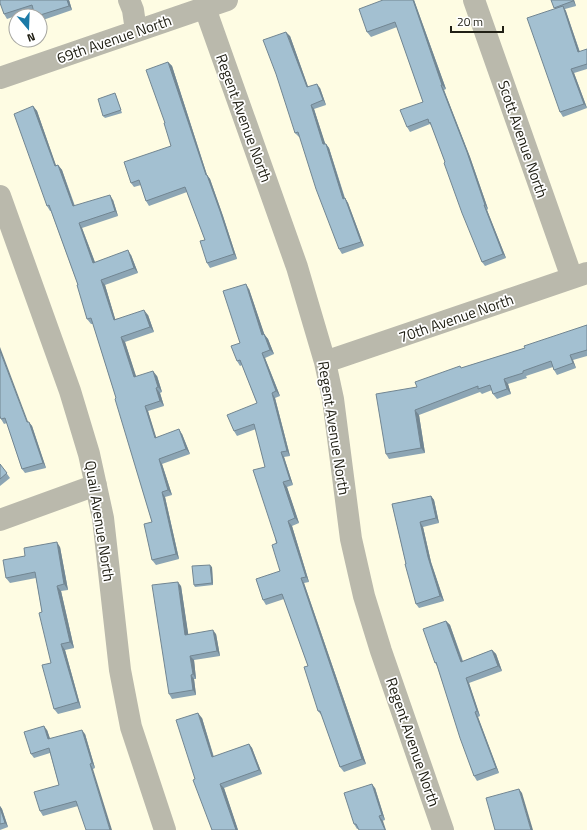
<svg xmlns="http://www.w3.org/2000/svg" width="587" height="830" font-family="'Titillium Web',sans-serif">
<rect width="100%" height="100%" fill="#fefce3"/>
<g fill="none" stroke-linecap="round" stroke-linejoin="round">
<path stroke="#bab9ac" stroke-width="22" d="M129,0l4,10 3,21
M474,0l98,278
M205,8l92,259 28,95 8,37 18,140 13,57 17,55 62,179
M0,78l227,-78
M0,196l70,195 19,63 14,64 17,152 11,57 34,103
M325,362l262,-89
M0,520l96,-35"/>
</g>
<path fill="#8ca5b4" d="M0,0h69l3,10 -32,11v-5h-3l-4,-6 -26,9 -3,-5z
M383,0h31l32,89 -2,1 26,67 18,52 -1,1 19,48 -21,8 -3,-4 -50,-135 -2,-3 -20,8 -3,-5 16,-25 -26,-75 -26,10 -4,-5z
M551,0h23l2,6 -11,3 15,43 7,-3v20l-13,4 13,35 -24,9 -3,-5 -5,-103z
M290,36l18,51 12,1 6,17 -12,4 11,35h1l3,4 16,50 3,5 16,43 -22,8 -3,-5 -39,-112h-1l-4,-4z
M168,62l4,4 35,109 3,4 13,37 14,43 -27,9 -3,-5 -2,-23 -18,-48 -38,14 -3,-5 -5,-16 -7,2 -3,-4 40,-37 -6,-23z
M116,95l6,18 -17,5 -2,-2z
M33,106l4,5 19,55 2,-1 4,5 13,36 38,-6 5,16 -36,12 13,34 36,-7 7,18 -33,12 10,34 33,-4 6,17 -29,10 11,35 21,-1 5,16 -2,1 4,13 -16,5 8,27 26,-4 8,20 -28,10 10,31 -7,2 14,62 -23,6 -4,-5v-38l-36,-124 -23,-74h-2l-4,-5 -9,-34 -27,-74h-1l-3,-5z
M249,289l15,45 4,5 6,15 -9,4 15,38 -5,2 15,58 -6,1 9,28 -6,2 12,36 -7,3 17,56 -5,1 62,181 -22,8 -4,-5 -18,-51 -4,-5 -10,-45 -24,-67 -18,6 -3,-5 17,-29 -15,-104 -9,-38 -19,7 -3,-5 23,-28 -15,-38 -2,1 -3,-5z
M587,325v31l-14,4 3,8 -19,7 -3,-5 -1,-3 -27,9 1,2 -19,6 3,10 -14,5 -4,-5 -1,-4 -10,4 -2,-2 -61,23 6,38 -36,6 -3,-5 31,-67 44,-19 64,-20z
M0,416l28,6 4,4 14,42 -21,5 -3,-4 -15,-46 -3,1 -3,-5z
M0,464l10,14 -10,8z
M431,496l3,4 5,23 -16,4 8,35 13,39 -25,7 -3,-4 -10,-40 -14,-60z
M60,547l8,43 -7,1 13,57 -9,2 16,58 -23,6 -4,-5 -3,-46 -15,-85 -26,5 -4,-5 19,-22z
M212,567l1,18 -18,2 -1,-2z
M181,586l7,48h28l4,22 -26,4 2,19h-2l2,16 -24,4 -3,-5z
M446,621l4,4 13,36 29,-11 4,4 6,17 -33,12 11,33 -2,1 21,56 -22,8 -3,-5 -37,-110 -2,-3z
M202,718l12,39 35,-13 3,4 10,26 -38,14 14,42h-26l-17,-51z
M47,730l3,9 35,-5 10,34 -2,1 -15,37 -35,10 -3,-5 19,-26 -9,-32 -16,5 -3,-4z
M375,788l10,32 -28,9 -3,-5z
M0,806l2,3 6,18 -8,3z"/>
<path fill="#728692" d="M67,0h2l3,10 -3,-4z
M413,0h1l32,89 -4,-4z
M573,0h1l2,6 -3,-5z
M563,6l3,5 15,45 -3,-4z
M286,32l4,4 20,56 -3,-5z
M168,62l4,4 35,109 3,4 13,37 14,43 -3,-5 -28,-79z
M571,69l3,4 13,35 -3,-4z
M317,84l3,4 6,17 -3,-5z
M441,85l3,5 26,67 18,52 -3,-4z
M311,105l3,4 13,40 -4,-5z
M33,106l4,5 21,60 -3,-5z
M326,144l3,4 17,55 -3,-4z
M58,165l4,5 14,41 -3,-5z
M110,195l3,5 5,16 -3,-5z
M345,198l3,5 16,43 -3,-4z
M484,205l3,5 19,48 -3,-4z
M79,223l3,5 15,40 -4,-5z
M128,250l3,5 7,18 -4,-5z
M101,280l4,5 12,40 -3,-5z
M246,284l3,5 17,50 -4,-4z
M144,310l4,5 6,17 -4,-5z
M264,334l4,5 6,15 -4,-4z
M121,337l4,5 13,40 -4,-5z
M0,347l30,80 -3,-5 -27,-71z
M262,353l3,5 15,38 -4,-5z
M570,355l3,5 3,8 -3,-5z
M153,371l4,5 5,16 -4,-5z
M504,379l4,5 3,10 -4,-5z
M156,388l4,5 4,13 -4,-5z
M272,393l3,5 15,58 -3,-5z
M145,406l3,5 10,32 -3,-5z
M415,410l4,5 6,38 -4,-5z
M29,422l3,4 14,42 -3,-5z
M179,429l3,5 8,20 -4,-5z
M281,452l3,5 9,28 -3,-5z
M159,459l3,5 10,31 -4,-5z
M283,482l4,5 12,36 -4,-5z
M162,492l3,5 14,62 -3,-5z
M431,496l3,4 5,23 -3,-5z
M288,521l4,5 17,56 -3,-5z
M420,522l3,5 8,35 13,39 -4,-5 -12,-39z
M57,542l3,5 8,43 -4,-6z
M210,565l2,2 1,18 -1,-2z
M301,578l3,5 62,181 -4,-5z
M178,582l3,4 8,53 -4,-4z
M57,586l4,5 13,57 -4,-6z
M446,621l4,4 14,41 -3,-4z
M213,630l3,4 4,22 -3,-5z
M61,644l4,6 16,58 -3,-6z
M492,650l4,4 6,17 -4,-5z
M190,656l4,4 2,19 -3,-5z
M191,675l3,4 2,16 -3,-5z
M466,678l3,5 11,33 -3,-5z
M475,712l3,5 21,56 -3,-5z
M198,713l4,5 13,44 -3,-5z
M44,726l3,4 5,14 -4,-5z
M82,730l3,4 10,34 -3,-5z
M249,744l3,4 10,26 -3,-4z
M90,764l3,5 19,61h-2z
M220,784l4,4 14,42h-2z
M372,784l3,4 10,32 -3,-5z
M519,789l3,4 11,37h-2z
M0,806l2,3 6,18 -3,-4 -5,-15z
M379,816l4,5 3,9h-1z"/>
<path fill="#a3c0d1" stroke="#728692" d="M0,0h67l2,6 -32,10h-2l-3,-11 -28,9 -4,-11z
M383,0h30l29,85h-1l26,67 18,53h-1l19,49 -21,8 -20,-49 -18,-50 1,-1 -15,-40 -1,1 -1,-4 -21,8 -7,-17 23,-8 -28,-80 -28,10 -8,-23z
M551,0h22v1l-19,7z
M563,6l15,46 9,-3v15l-16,5 13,35 -24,8 -33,-94z
M286,32l21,55 10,-3 6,16 -12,5 12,39h3l17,55 2,-1 16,44 -22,7 -23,-60 -18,-57 -3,1 -19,-59 -13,-34z
M168,62l38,113h1l13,36 14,43 -27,9 -7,-22 5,-1 -20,-53 -39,14 -7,-21 -8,3 -7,-21 47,-16 -7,-23h1l-19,-53z
M115,93l6,17 -18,6 -5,-17z
M33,106l22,60 3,-1 15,41 37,-11 5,16 -36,12 14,40 35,-13 6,18 -33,12 13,40 30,-10 6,17 -29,10 13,40 19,-6 5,16 -2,1 4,13 -15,5 10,32 24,-9 7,20 -27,10 9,31 -6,2 14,62 -24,6 -8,-36 8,-2 -37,-123 1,-1 -25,-80 -4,1 -10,-34h1l-29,-80 -2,1 -33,-92z
M246,284l16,51 2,-1 6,16 -8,3 14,38 -4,2 15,58 -6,1 9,28 -7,2 12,36 -7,3 18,56 -5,1 61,181 -22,8 -20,-56h-2l-14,-44 4,-1 -26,-72 -19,6 -7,-21 24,-8 -8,-26 5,-2 -24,-73 12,-3 -11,-43 -20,7 -7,-16 30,-12 -17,-43 -3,1 -6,-15 9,-3 -17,-52z
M587,325v25l-17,5 3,8 -19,7 -3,-9 -28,10v2l-19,6 3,10 -14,5 -3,-9 -12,4v-3l-63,24 6,38 -35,6 -10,-60 41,-7 -2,-5 45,-16 1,2 64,-20 -1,-2z
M0,351l27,71h2l14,41 -21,6 -17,-51 -4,1 -1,-3z
M0,464l7,9 -7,6z
M431,496l5,22 -16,4 8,35 12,39 -24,8 -11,-40h1l-14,-60z
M57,542l7,42 -7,2 13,56 -9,2 17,58 -24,7 -12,-44 9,-2 -12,-50 3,-1 -7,-40 -29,6 -3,-18 22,-4 -1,-8z
M210,565l2,18 -18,2 -2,-19z
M178,582l7,53 28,-5 4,21 -27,5 3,18 -2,1 2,15 -24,4 -17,-109z
M446,621l15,41 31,-12 6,16 -32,12 11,33 -2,1 21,56 -22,8 -14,-38 -24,-76 -1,1 -12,-34z
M198,713l14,44 37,-13 10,26 -39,14 16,46h-24l-19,-50 2,-1 -19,-59z
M44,726l4,13 34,-9 10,33 -2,1 20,66h-24l-10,-29 -36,10 -6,-19 25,-7 -10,-37 -18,6 -7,-22z
M372,784l10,31 -3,1 6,14h-26l-3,-6h-2l-10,-31z
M519,789l12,41h-36l-9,-32z
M0,808l5,15 -5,1z"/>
<g text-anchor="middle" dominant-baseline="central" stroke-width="3.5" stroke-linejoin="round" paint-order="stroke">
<g font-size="15" fill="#212015" stroke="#fff">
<text transform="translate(114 39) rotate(-19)">69th Avenue North</text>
<text transform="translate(244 118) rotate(70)">Regent Avenue North</text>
<text transform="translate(523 139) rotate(71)">Scott Avenue North</text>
<text transform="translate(456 318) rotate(-19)">70th Avenue North</text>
<text transform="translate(334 428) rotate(81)">Regent Avenue North</text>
<text transform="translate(100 521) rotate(81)">Quail Avenue North</text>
<text transform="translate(413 742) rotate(71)">Regent Avenue North</text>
</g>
</g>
<g transform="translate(28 28) rotate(161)"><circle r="19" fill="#ffffff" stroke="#a6a6a1"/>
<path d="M0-3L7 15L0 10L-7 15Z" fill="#1b7aa7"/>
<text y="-6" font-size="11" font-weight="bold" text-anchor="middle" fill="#212015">N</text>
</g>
<path d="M451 26v6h52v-6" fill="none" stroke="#212015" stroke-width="2"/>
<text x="457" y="26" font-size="12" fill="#212015" stroke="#ffffff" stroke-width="3" paint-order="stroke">20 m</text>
</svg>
